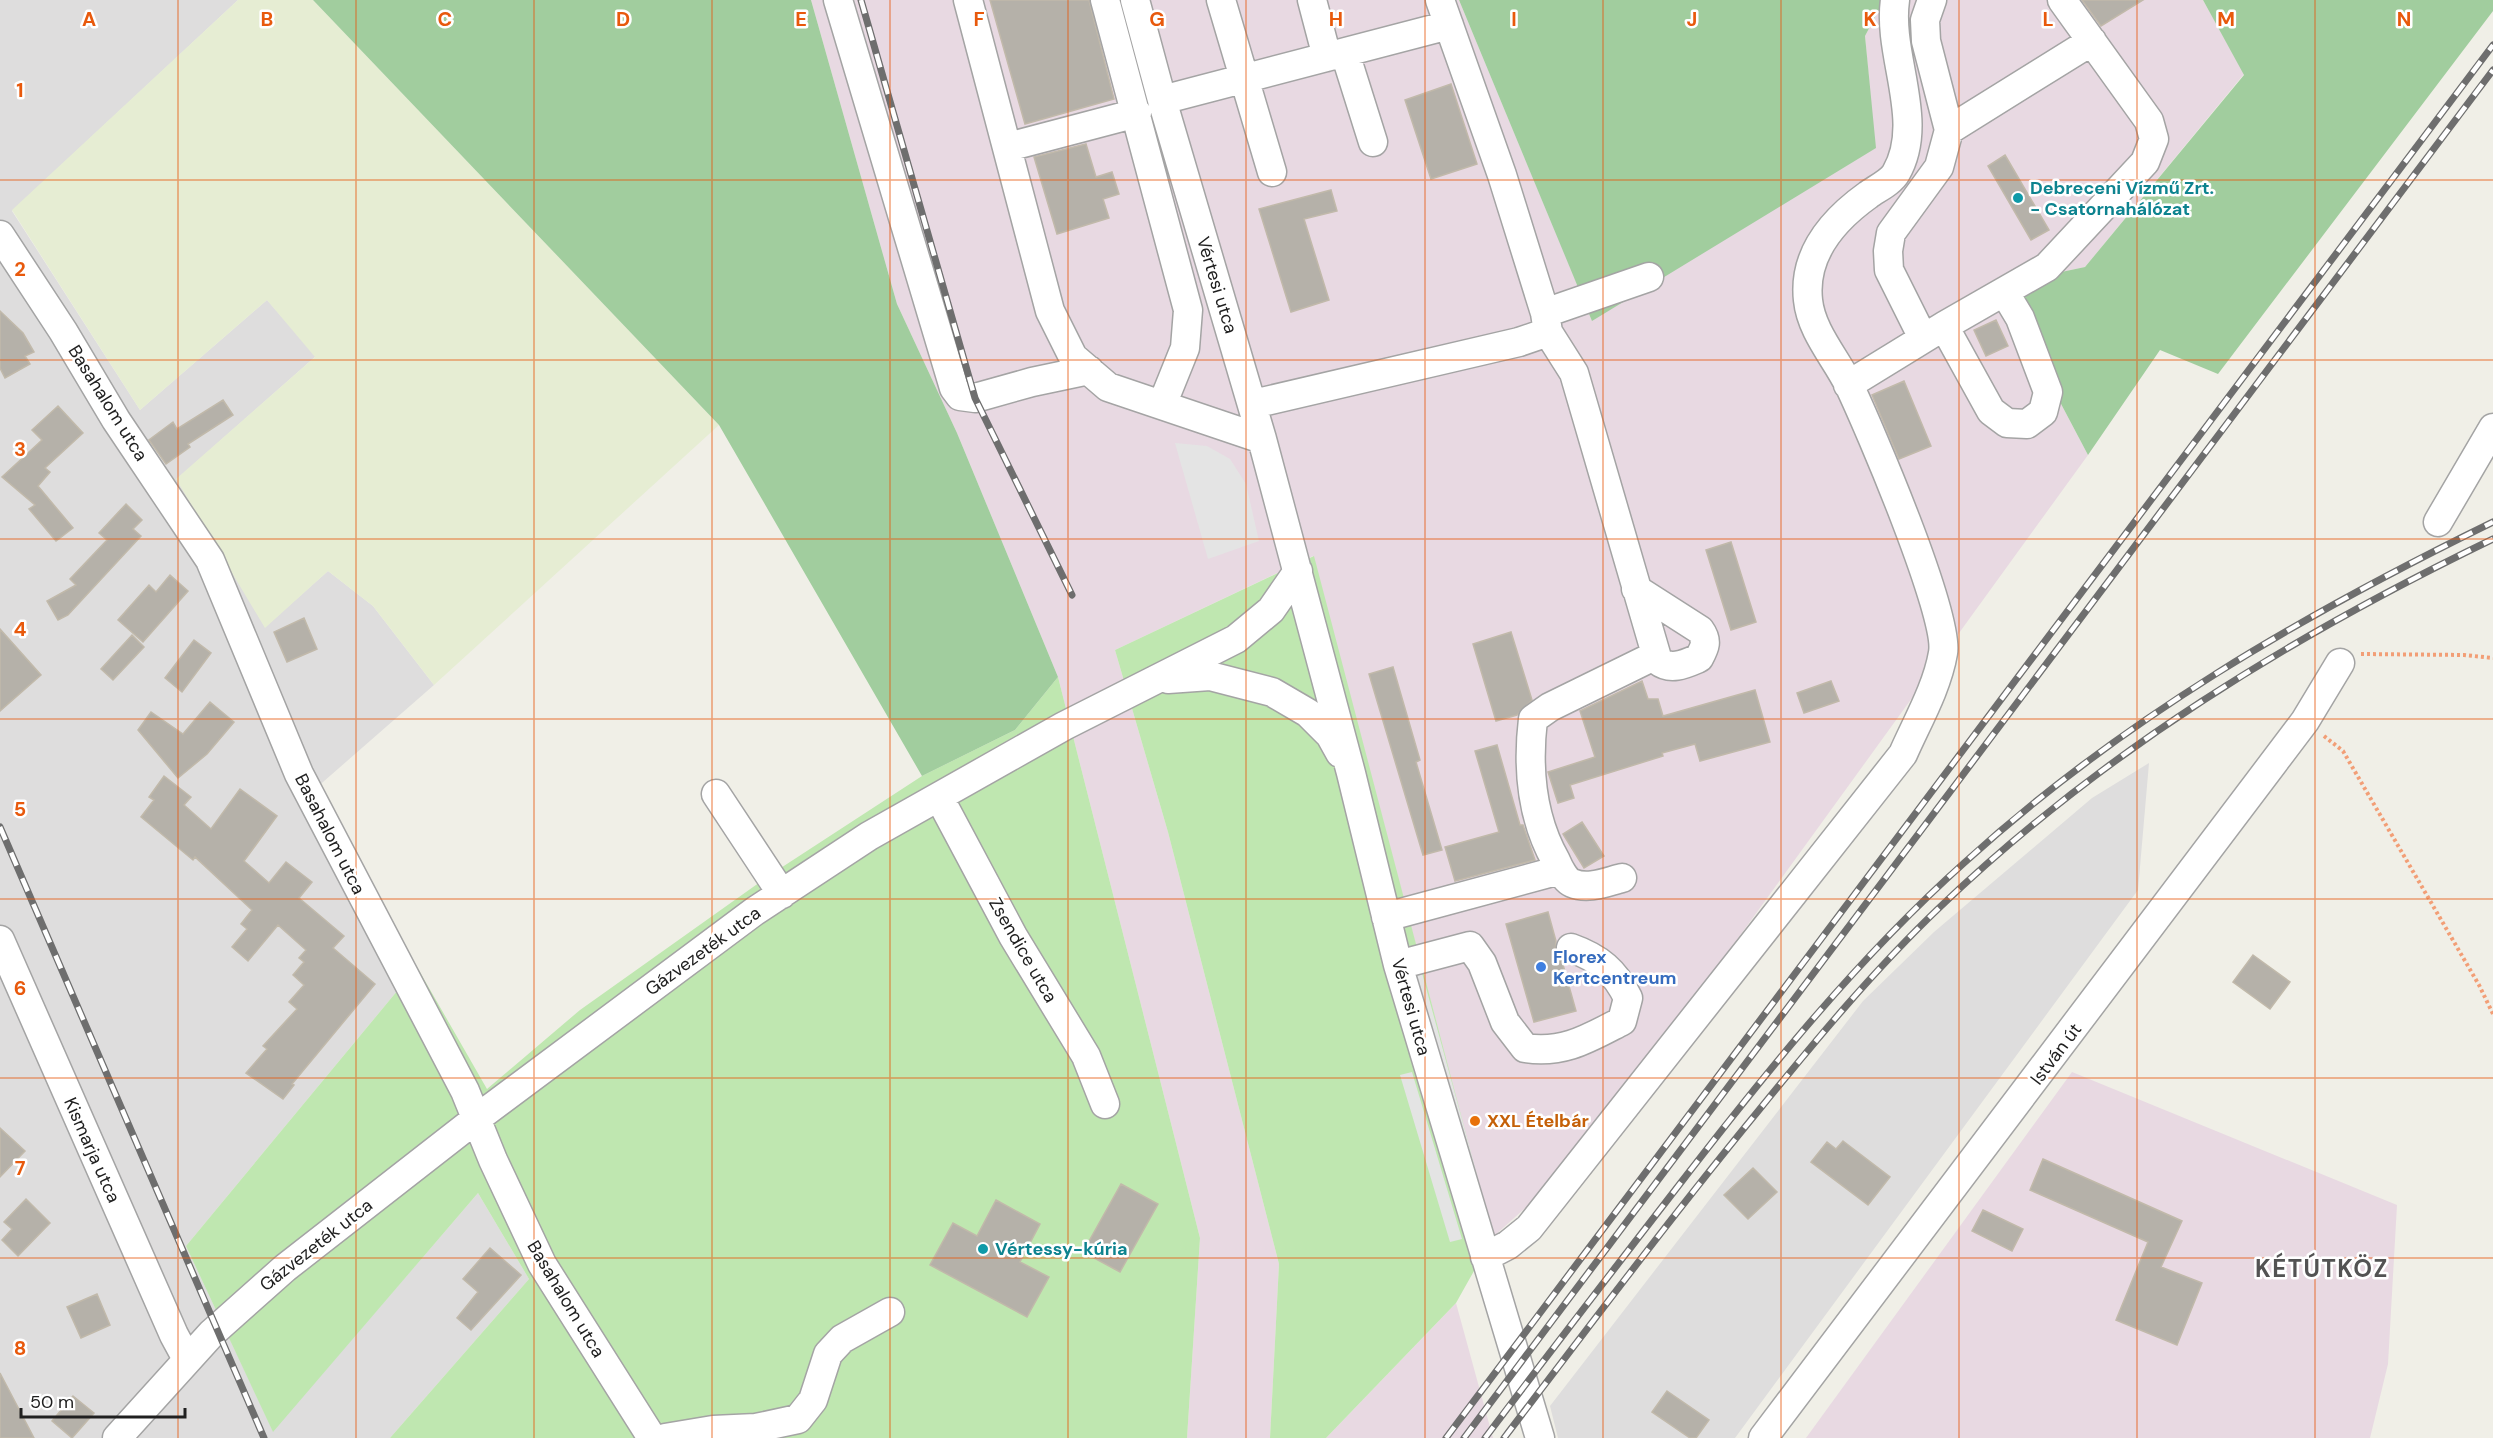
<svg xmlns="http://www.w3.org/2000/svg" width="2493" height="1438" font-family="'DM Sans',sans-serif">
<rect width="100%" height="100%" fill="#f0efe7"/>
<path fill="#dedddd" d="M0,0h238l-226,211 128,199 127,-110 49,56 -139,123 88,148 63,-56 45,35 61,79 -119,104 102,178 -231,279 87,185 205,-238 51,86 -139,159h-390z
M2149,763l-11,127 -403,548h-177l-8,-32 313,-405 71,-69 158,-134z"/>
<path fill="#e8d9e2" d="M811,0h648l133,320 283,-172 -10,-112 19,-36h319l41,74 -159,193 -69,15 25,84 47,89 -512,707 -83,75 -180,-681 -198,94 53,182 111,432 -9,174h-83l13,-200 -142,-561 -101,-244 -60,-129z
M2072,1072l325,133 -9,159 -18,74h-564z
M1456,1303l37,135h-167z"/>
<path fill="#e6edd3" d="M238,0h75l406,425 -285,260 -61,-79 -45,-35 -63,57 -89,-149 139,-122 -48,-57 -127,110 -128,-200z"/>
<path fill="#bfe7b0" d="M1314,556l179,681 -37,66 -130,135h-56l9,-174 -111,-432 -53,-182z
M1058,677l142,561 -13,200h-797l139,-159 -51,-86 -205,239 -87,-186 231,-279 70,122 93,-79 190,-135 152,-99 93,-46z"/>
<path fill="#a1cd9e" d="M313,0h498l86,304 60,129 101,244 -43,53 -93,46 -203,-351z
M1459,0h425l-19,36 11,112 -284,173z
M2203,0h290v11l-275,363 -58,-24 -72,105 -47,-89 -26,-84 70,-15 159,-192z"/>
<path fill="#e4e4e4" d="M1175,443l32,3 23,13 16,25 13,57 -51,18z
M1422,973l56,205 -12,3 -56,-205z
M1412,1072l50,167 -12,3 -50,-167z"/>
<path fill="#b5b1a9" stroke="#c1b9aa" stroke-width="1.5" d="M990,0h99l25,99 -89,25z
M2082,0h61l-42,26z
M1451,84l26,80 -46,15 -26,-79z
M1086,144l10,33 16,-5 7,22 -16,5 6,19 -52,16 -23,-77z
M2005,155l44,75 -18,10 -43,-74z
M1331,190l6,21 -33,8 25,81 -38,12 -32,-103z
M0,311l23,22 11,19 -9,4 5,8 -25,14 -5,-10z
M1996,320l12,26 -22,10 -12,-26z
M1904,381l27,65 -32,13 -27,-64z
M223,400l10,15 -45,29 2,3 -24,17 -17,-24 24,-18 4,7z
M58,406l25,27 -38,35 5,4 -12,14 35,42 -17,13 -27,-32 6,-4 -33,-28 40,-37 -10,-10z
M126,504l16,16 -9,9 8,7 -73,79 -10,5 -11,-19 29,-16 -6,-6 37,-39 -8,-7z
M1731,542l25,80 -25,8 -25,-80z
M170,575l18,16 -45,51 -25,-22 31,-35 7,7z
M304,618l13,31 -30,13 -13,-30z
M0,629l41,46 -41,36z
M1511,632l21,68 -15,15 -21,6 -23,-77z
M132,635l12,12 -31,33 -12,-11z
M194,640l17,13 -29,39 -17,-14z
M1393,667l27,93 -4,2 26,88 -19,5 -54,-181z
M1642,681l6,18h10l5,17 92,-26 15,52 -70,19 -5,-17 -33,9 1,3 -93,29 4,13 -16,5 -10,-31 47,-15 -15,-46z
M1831,681l8,20 -35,12 -7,-20z
M210,702l24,20 -27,32 -29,24 -40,-48 13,-18 32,22z
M1497,745l23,80h3l12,35 -80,21 -10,-34 54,-15 -24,-81z
M164,776l27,21 -7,8 27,24 29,-40 37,27 -33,45 25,22 17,-21 26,20 -13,16 45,38 -11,12 42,36 -83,100 2,1 -11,14 -37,-26 21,-24 -4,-3 34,-37 -8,-7 15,-17 -11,-10 11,-13 -5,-4 7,-8 -28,-25 -30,36 -16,-14 15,-18 -6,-5 11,-14 -57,-53 -2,3 -52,-43 13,-17 -5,-3z
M1582,822l22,34 -20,12 -21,-34z
M1548,912l8,29 -1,10 7,10 14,50 -42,11 -28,-98z
M2253,955l37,27 -20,27 -37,-27z
M0,1128l25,23 -25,26z
M1843,1141l47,36 -22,28 -57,-43 16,-20 9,7z
M2043,1159l139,62 -21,46 41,16 -25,62 -61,-25 32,-78 -118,-52z
M1753,1168l24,24 -29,27 -24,-24z
M1121,1184l37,20 -38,68 -37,-20z
M26,1199l24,24 -32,33 -16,-16 10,-11 -8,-7z
M996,1200l44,24 -20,38 29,15 -22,40 -97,-52 23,-42 24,13z
M1983,1210l40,19 -11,22 -40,-20z
M490,1248l31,27 -50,55 -14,-12 21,-26 -15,-13z
M97,1294l13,31 -29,13 -14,-31z
M0,1373l34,65h-34z
M1667,1391l42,29 -13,18h-6l-38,-26z
M73,1396l21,17 -22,25 -20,-17z"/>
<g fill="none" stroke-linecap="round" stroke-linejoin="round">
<defs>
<path id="minor" d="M838,0l116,388 6,8 15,2 57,-16 57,-12
M968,0l82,311 23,46 35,30 154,52
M1105,0l83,310 -3,38 -23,57
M1135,0l27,100 100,339 89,334 47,192 142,473
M1221,0l51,172
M1312,0l15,57
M1440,0l62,175 43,138 3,19 26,41 84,288c13,10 27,3 41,-3 6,-11 9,-17 1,-28l-64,-41
M1345,53l28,89
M1162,100l287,-75
M1949,130l143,-89
M1008,147l129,-34
M0,235l63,96 53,89 94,140 89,214 166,317 28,69 49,104 110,174
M1545,313l104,-36
M1944,326l47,85 16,12 20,1 16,-12 5,-20 -28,-74 -15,-25
M1923,338l-34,-68 -1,-19 3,-18 48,-66 10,-37 -23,-89 -1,-21 7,-20
M1848,385l96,-59 103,-59 98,-105 9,-23 -5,-18 -87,-121
M1253,404l266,-62 29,-10
M2438,522l55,-94
M1168,679l42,-3 62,16 36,21 22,22 10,18
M716,794l66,100
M939,797l74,139 73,120 19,48
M1622,878c-16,4 -34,12 -50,5 -7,-3 -13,-15 -16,-22 -25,-44 -29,-92 -23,-142l17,-12 106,-52
M1386,917l174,-47
M0,940l174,395 13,24
M1398,965l72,-19 12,17 23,59 20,26c39,6 64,-10 97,-27l6,-23c-13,-27 -29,-40 -57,-50
M1485,1257l23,-12 21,-17 374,-474c14,-32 34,-66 40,-101 7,-37 -74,-226 -94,-268 -14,-28 -38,-54 -41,-85 -5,-46 25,-80 60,-105 8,-6 23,-13 28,-22 30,-52 -9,-117 -1,-173
M117,1438l95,-105 73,-65 191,-149 279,-208 114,-75 195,-110 172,-87 35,-29 27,-39
M665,1438l48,-8 43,-2 42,-9 15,-19 15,-46 14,-15 48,-27
M1763,1438l542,-717 35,-58"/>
</defs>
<use href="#minor" stroke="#a4a4a4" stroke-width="31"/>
<path stroke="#f29e76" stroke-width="4" stroke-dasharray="3 3" stroke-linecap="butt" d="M2361,654l103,1 29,3
M2324,736l19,15 136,234 14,29"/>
<use href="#minor" stroke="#fff" stroke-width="28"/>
<defs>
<path id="rail" d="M861,0l114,398 97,197
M0,827l264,611
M1446,1438l1047,-1393
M1464,1438l1029,-1368
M1485,1438c64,-85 129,-169 194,-253 88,-114 178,-226 285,-322 158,-144 339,-248 529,-341
M1504,1438c84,-110 167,-221 255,-328 57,-70 115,-140 181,-203 162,-155 352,-271 553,-368"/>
</defs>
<use href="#rail" stroke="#6e6e6e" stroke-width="7"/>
<use href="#rail" stroke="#fff" stroke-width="4.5" stroke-dasharray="14" stroke-linecap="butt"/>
</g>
<path fill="none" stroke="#e8590c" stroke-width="1.5" stroke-opacity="0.55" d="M178,0v1438M356,0v1438M534,0v1438M712,0v1438M890,0v1438M1068,0v1438M1246,0v1438M1425,0v1438M1603,0v1438M1781,0v1438M1959,0v1438M2137,0v1438M2315,0v1438M0,180h2493M0,360h2493M0,539h2493M0,719h2493M0,899h2493M0,1078h2493M0,1258h2493"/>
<g fill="#0f9aa8" stroke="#fff" stroke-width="2">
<circle cx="2018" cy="198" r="6"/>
<circle cx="983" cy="1249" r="6"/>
</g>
<circle fill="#3f7fe0" stroke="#fff" stroke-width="2" cx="1541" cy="967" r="6"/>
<circle fill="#e8710a" stroke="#fff" stroke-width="2" cx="1475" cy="1121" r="6"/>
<g text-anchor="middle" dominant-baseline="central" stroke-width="5" stroke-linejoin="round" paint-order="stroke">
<g font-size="18" font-weight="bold" fill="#0d838f" stroke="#fff" text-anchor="start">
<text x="2030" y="188">Debreceni Vízmű Zrt.<tspan x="2030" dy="21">- Csatornahálózat</tspan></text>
<text x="995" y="1249">Vértessy-kúria</text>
</g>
<g font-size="18" fill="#202020" stroke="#fff">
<text transform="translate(1217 285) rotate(73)">Vértesi utca</text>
<text transform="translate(108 403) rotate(58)">Basahalom utca</text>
<text transform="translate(330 834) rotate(63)">Basahalom utca</text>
<text transform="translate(1023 950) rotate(60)">Zsendice utca</text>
<text transform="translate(703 951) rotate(-36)">Gázvezeték utca</text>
<text transform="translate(1411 1007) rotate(74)">Vértesi utca</text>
<text transform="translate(2056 1054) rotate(-53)">István út</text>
<text transform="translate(92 1150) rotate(66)">Kismarja utca</text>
<text transform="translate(316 1245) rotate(-38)">Gázvezeték utca</text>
<text transform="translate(566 1299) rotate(59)">Basahalom utca</text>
</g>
<g font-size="18" font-weight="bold" fill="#366cbe" stroke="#fff" text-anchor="start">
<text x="1553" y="957">Florex<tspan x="1553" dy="21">Kertcentreum</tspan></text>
</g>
<g font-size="18" font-weight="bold" fill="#c56008" stroke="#fff" text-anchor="start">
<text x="1487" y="1121">XXL Ételbár</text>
</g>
<g font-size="24" font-weight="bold" letter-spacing="1.5" fill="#535353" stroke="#fff">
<text x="2322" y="1268">KÉTÚTKÖZ</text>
</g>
</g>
<g font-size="20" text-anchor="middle" font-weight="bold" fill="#e8590c" stroke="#fff" stroke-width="5" stroke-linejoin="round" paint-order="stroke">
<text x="89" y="26">A</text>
<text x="267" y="26">B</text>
<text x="445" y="26">C</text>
<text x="623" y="26">D</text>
<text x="801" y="26">E</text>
<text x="979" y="26">F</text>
<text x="1157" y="26">G</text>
<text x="1336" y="26">H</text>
<text x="1514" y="26">I</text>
<text x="1692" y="26">J</text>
<text x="1870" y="26">K</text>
<text x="2048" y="26">L</text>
<text x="2226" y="26">M</text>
<text x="2404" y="26">N</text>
<text x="20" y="97">1</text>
<text x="20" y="276">2</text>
<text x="20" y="456">3</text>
<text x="20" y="636">4</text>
<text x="20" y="816">5</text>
<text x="20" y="995">6</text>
<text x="20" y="1175">7</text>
<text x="20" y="1355">8</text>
</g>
<path d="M21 1408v9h164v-9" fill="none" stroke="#202020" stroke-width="3"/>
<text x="30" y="1408" font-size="18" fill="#202020" stroke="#ffffff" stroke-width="4.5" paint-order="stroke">50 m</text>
</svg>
